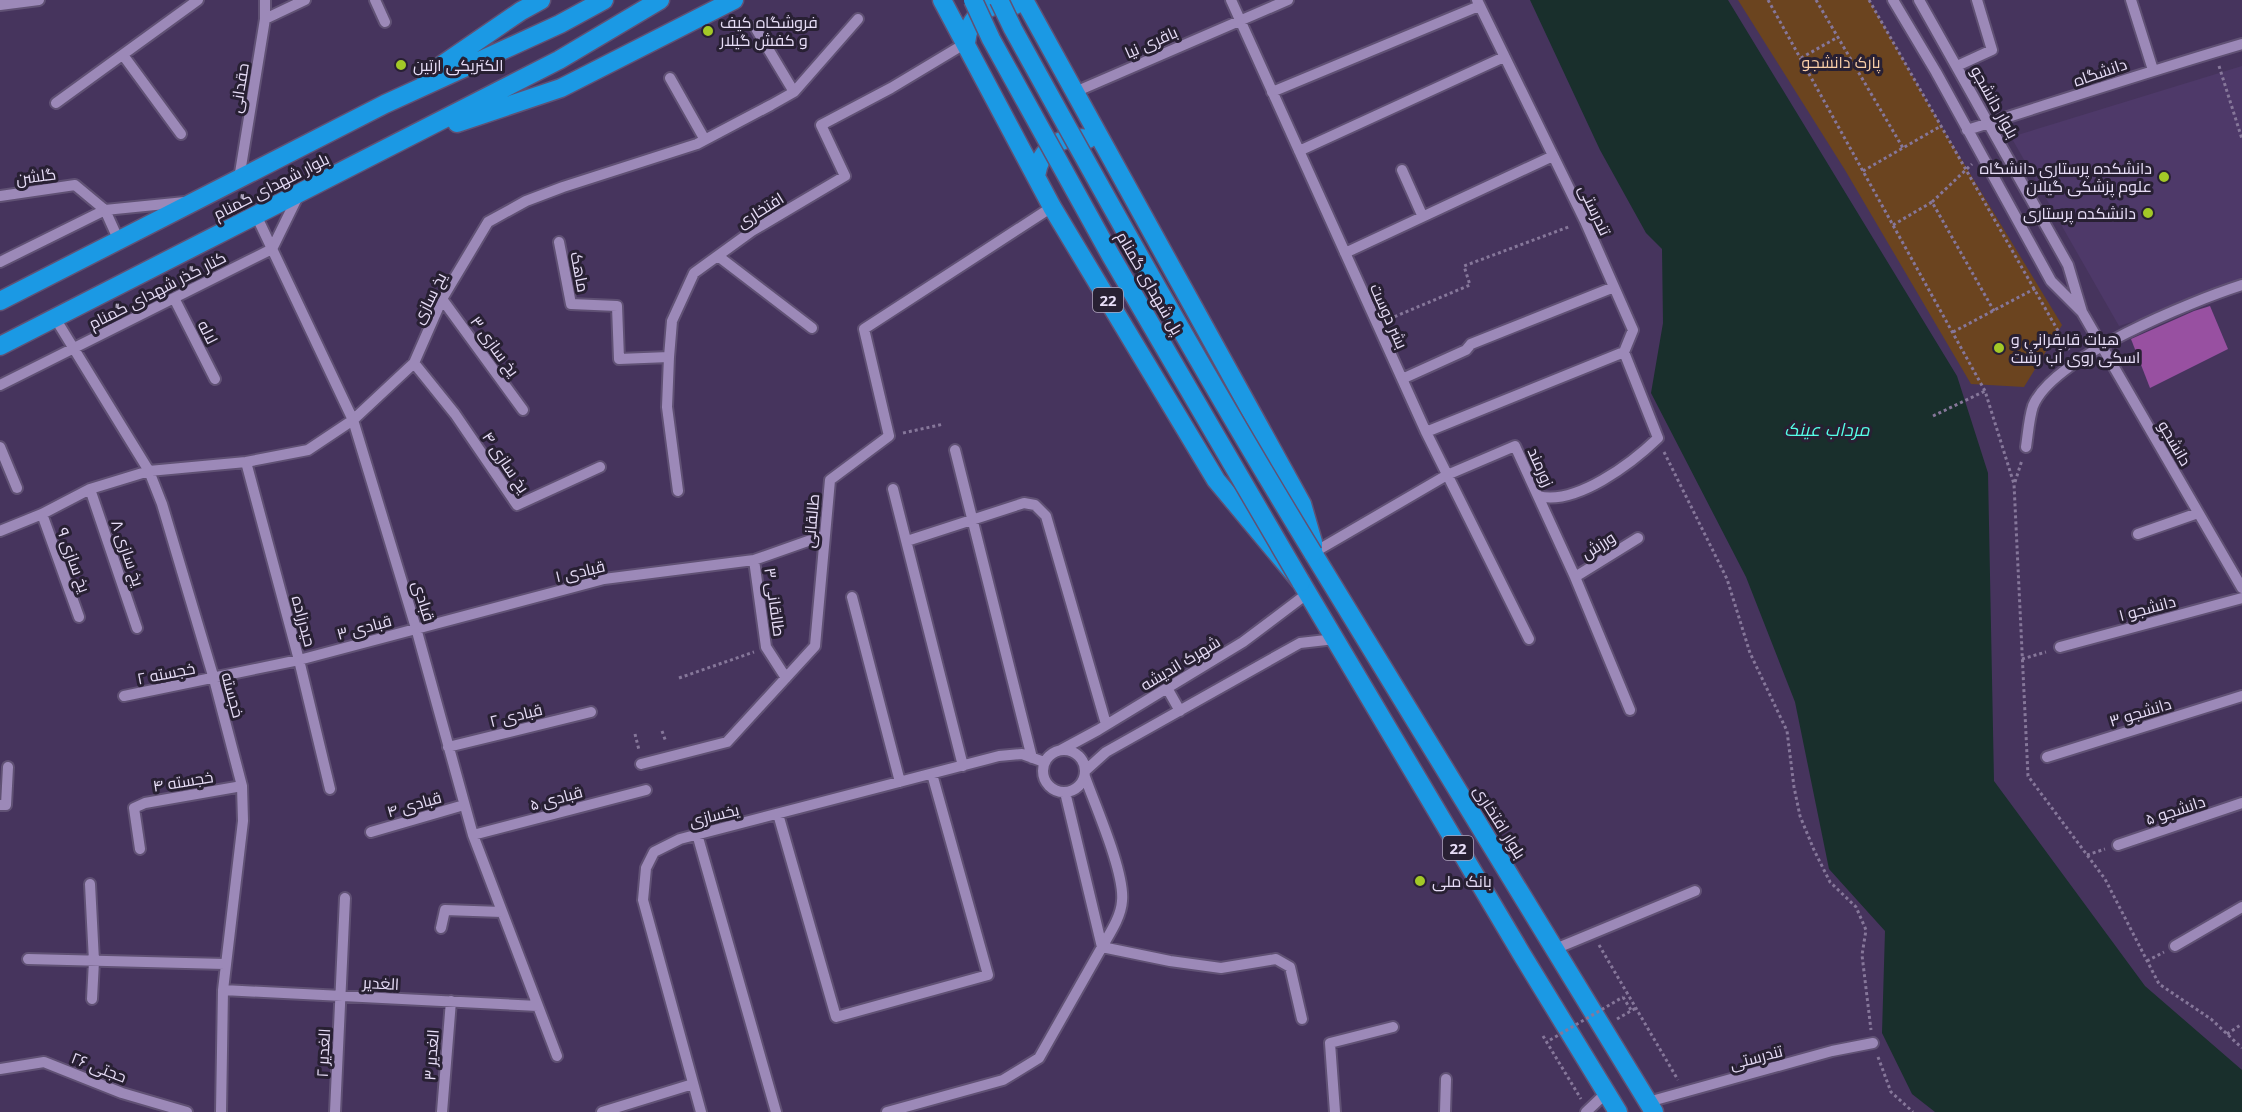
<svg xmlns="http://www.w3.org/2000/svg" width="2242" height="1112" font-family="'Noto Sans',Cairo,sans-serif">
<rect width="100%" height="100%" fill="#46345d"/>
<path fill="#4e3969" d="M2242,66v222l-123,38 -108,-189z"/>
<path fill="#6b441f" d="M1738,0h131l72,126 121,199 -38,62 -53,-3 -126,-214z"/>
<path fill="#192f2c" d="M1530,0h198l229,376 31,97 6,308 151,205 97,84v42h-307l-23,-18 -30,-61 3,-102 -56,-62 -34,-167 -49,-125 -95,-184 12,-70 -1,-74 -16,-16 -46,-83z"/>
<path fill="#9850a1" d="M2210,306l18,43 -78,39 -19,-49 63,-28z"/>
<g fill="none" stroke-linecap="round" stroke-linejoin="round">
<defs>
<path id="minor" d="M375,0l10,22
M1231,0l195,432 103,207
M1477,0l108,221 48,109 -9,22 34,86c-26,25 -82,68 -120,58
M1893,0l43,72 115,209 31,31
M1919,0l149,265 14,47 160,276
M2131,0l22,70
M0,5l39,-5
M265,19l40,-19
M755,27l39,65
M123,55l58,79
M1957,66l35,-16 -15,-50
M670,78l35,62
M1075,92l213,-92
M1272,92l207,-86
M56,103l142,-103
M1967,130c92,-29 183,-59 275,-86
M1299,151l205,-94
M1402,170l20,45
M239,179l26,-160v-19
M0,196l75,-11 30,25 14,31
M256,215l97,205 63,208 57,207 84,221
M559,242l12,62 46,2 2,53 50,-2
M1345,253l208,-97
M718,256l94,72
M0,262l105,-52 80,-8
M174,298l41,81
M442,299l81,111
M55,318l94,153 13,33 52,175 28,107 1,35 -20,169 -2,122
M414,363l41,51 62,91 83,-38
M1402,379l64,-29 5,-6 143,-57
M0,385l272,-136 27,-55
M1426,432l198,-80
M0,447l17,41
M2026,447c2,-13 3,-29 7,-41 20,-49 159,-105 209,-121
M955,450l77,308
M246,462l53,198 31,129
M90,489l47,139
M893,489l70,277
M678,491l-11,-84 2,-50 3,-36 22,-48 58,-42 93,-55 -24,-51 70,-37 75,-45
M42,514l37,103
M0,531l42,-17 48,-25 59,-18 97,-9 62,-12 45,-30 61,-57 28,-64 46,-77 38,-21 37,-14 134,-43 74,-39 23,-13 64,-73
M2138,534l60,-21
M907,541l117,-38 11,2 11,11 60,208
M1313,553l134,-78 68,-29 60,131 55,133
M754,560l12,87 20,31
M1575,577l63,-39
M852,597l48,185
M2060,647l182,-49
M1167,688l13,23
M124,696l175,-36 305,-81 150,-19 71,-25
M448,747l143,-35
M1043 771a21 21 0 1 1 42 0a21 21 0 1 1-42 0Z
M1061,750l37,-20 145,-88 65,-49
M2047,757l195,-61
M641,764l86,-22 88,-96 15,-166 59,-44 -25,-107 188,-122
M1086,770l20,-18 194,-109 35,-4
M1065,792l37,155c8,-14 19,-30 20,-46 3,-28 -27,-96 -37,-124
M0,805h6l2,-38
M778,814l58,203 152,-42 -56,-201
M371,832l93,-27
M697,834l79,278
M473,835l173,-45
M2118,845l124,-42
M140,849l-6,-41 11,-5 97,-17
M90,884l4,77 -2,38
M441,928l4,-18 57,2
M2175,946l67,-39
M1555,949l140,-58
M28,959l197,5
M223,990l315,16
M0,1069l44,-7 78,31 65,19
M1648,1102l184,-51 41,-8
M335,1112l10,-214
M442,1112l9,-111
M602,1112l91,-28
M701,1112l-58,-212 3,-32 8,-16 26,-13 319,-83 23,-2 22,8
M887,1112l116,-32 36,-22 63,-111 68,14 51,7 55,-9 14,8 12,52
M1335,1112l-5,-69 63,-16
M1445,1112l1,-33
M1586,1112l20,-19"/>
<path id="highway" d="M942,0l110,207 164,273 85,102 220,371 97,159
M1024,0l278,504 11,38v11l341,559
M966,43c2,-25 21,-43 49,-38
M426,76l95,-65 20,-11
M457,123l104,-35 173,-88
M1036,176c4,-27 24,-42 52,-37
M0,301l385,-197 175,-80 44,-24
M0,346l559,-286 101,-60"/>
</defs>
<use href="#minor" stroke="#605174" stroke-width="14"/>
<use href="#highway" stroke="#605174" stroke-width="21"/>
<path stroke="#86779a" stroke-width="3" stroke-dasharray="3 3" stroke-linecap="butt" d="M1768,0l217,391 29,93 14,292 77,103 54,105 52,35 31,29
M1816,0l87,148
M1869,0l200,350
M1801,58l37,-21
M2219,66l23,73
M1863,171l78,-45
M1932,202l40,-38
M1893,225l39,-23 62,109
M1389,319l81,-34 -6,-19 107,-40
M1953,332l83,-44
M1933,416l52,-25
M903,433l41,-9
M1664,452l63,127 23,74 37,78 7,56 6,29 14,34 16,32 26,25 10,23 -4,25 9,75
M2015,482l7,-22
M2022,659l24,-7
M679,678l75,-26
M662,731l4,11
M635,734l4,16
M2087,855l18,-6
M1599,945l79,135
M2147,961l17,-9
M1623,997l8,13
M1617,1019l19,-11
M2227,1034l15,-10
M1543,1036l38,63
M1878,1057l13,35 22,20"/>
<use href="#minor" stroke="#9c89b8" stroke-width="10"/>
<use href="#highway" stroke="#1b99e4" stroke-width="18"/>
<defs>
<path id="highway-bridge" d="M973,0l18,39 120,217 190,326
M999,0l14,29c97,176 195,352 300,524"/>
</defs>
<use href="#highway-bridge" stroke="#605174" stroke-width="21" stroke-linecap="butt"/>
<path stroke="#86779a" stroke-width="3" stroke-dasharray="3 3" stroke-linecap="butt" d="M1550,1040l73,-43"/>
<use href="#highway-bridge" stroke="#1b99e4" stroke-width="18"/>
</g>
<g fill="#a3c927" stroke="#282033" stroke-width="2">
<circle cx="708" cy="31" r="6"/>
<circle cx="401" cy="65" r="6"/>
<circle cx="2164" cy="177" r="6"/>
<circle cx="2148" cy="213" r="6"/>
<circle cx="1999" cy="348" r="6"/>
<circle cx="1420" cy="881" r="6"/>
</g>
<g text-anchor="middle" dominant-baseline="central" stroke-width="6" stroke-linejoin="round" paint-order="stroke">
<g fill="#282033" stroke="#aea4bc" stroke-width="1.5">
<rect x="1093" y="288" width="30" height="24" rx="4.5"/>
<rect x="1443" y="836" width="30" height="24" rx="4.5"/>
</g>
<g font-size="15" font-weight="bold" fill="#e7ddf7">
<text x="1108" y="300">22</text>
<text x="1458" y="848">22</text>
</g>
<g font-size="16" fill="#e7ddf7" stroke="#282033" text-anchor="start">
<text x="720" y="22">فروشگاه کیف<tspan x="720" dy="18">و کفش گیلار</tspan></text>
<text x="413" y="65">الکتریکی ارتین</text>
<text x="2152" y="168" text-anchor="end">دانشکده پرستاری دانشگاه<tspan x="2152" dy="18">علوم پزشکی گیلان</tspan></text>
<text x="2136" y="213" text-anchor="end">دانشکده پرستاری</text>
<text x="2011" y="339">هیات قایقرانی و<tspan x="2011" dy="18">اسکی روی آب رشت</tspan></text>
<text x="1432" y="881">بانک ملی</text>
</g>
<g font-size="16" fill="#e7ddf7" stroke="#282033">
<text transform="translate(1151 42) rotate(-24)">باقری نیا</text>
<text transform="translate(2100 72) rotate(-19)">دانشگاه</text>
<text transform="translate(239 88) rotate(-81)">حقدانی</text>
<text transform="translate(1995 102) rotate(61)">بلوار دانشجو</text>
<text transform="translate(36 176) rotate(-8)">گلشن</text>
<text transform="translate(271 186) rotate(-27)">بلوار شهدای گمنام</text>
<text transform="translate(760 210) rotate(-32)">افتخاری</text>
<text transform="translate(1595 210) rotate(65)">تندرستی</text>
<text transform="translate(580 272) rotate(79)">ماهک</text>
<text transform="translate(1150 283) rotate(60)">پل شهدای گمنام</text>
<text transform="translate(157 290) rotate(-27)">کنار گذر شهدای گمنام</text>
<text transform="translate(429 298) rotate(-63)">یخ سازی</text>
<text transform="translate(1389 316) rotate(66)">بشر دوست</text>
<text transform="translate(208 332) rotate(63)">لاله</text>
<text transform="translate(495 346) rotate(54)">یخ سازی ۳</text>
<text transform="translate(2175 443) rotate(60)">دانشجو</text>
<text transform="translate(506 462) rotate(56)">یخ سازی ۴</text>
<text transform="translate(1541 467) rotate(66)">زورمند</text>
<text transform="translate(811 521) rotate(-85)">طالقانی</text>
<text transform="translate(1598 545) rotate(-32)">ورزش</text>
<text transform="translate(128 553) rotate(71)">یخ سازی ۸</text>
<text transform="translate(74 560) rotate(70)">یخ سازی ۹</text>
<text transform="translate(580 571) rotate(-13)">قبادی ۱</text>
<text transform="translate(424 601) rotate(73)">قبادی</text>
<text transform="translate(775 602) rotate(82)">طالقانی ۳</text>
<text transform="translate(2147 608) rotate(-15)">دانشجو ۱</text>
<text transform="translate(304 621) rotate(75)">حیدرزاده</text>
<text transform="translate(364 627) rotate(-15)">قبادی ۳</text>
<text transform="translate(1180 663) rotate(-31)">شهرک اندیشه</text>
<text transform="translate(166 673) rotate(-11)">خجسته ۲</text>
<text transform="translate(233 695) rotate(75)">خجسته</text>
<text transform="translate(2140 712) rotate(-17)">دانشجو ۳</text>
<text transform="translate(516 715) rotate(-14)">قبادی ۲</text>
<text transform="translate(183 781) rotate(-9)">خجسته ۴</text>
<text transform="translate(556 798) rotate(-15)">قبادی ۵</text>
<text transform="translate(414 804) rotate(-16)">قبادی ۴</text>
<text transform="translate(2175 810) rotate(-18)">دانشجو ۵</text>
<text transform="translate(714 815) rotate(-14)">یخسازی</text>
<text transform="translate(1500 822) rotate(58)">بلوار افتخاری</text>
<text transform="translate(381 983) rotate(3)">الغدیر</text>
<text transform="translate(323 1053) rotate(-87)">الغدیر ۲</text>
<text transform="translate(431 1055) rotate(-86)">الغدیر ۳</text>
<text transform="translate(1756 1057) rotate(-15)">تندرستی</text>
<text transform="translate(99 1067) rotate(21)">حجتی ۲۶</text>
</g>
<g font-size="16" fill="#f9cea8" stroke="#282033">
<text x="1841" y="62">پارک دانشجو</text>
</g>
<g font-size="18" font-style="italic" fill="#55fde7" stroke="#282033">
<text x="1827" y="429">مرداب عینک</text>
</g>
</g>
</svg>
